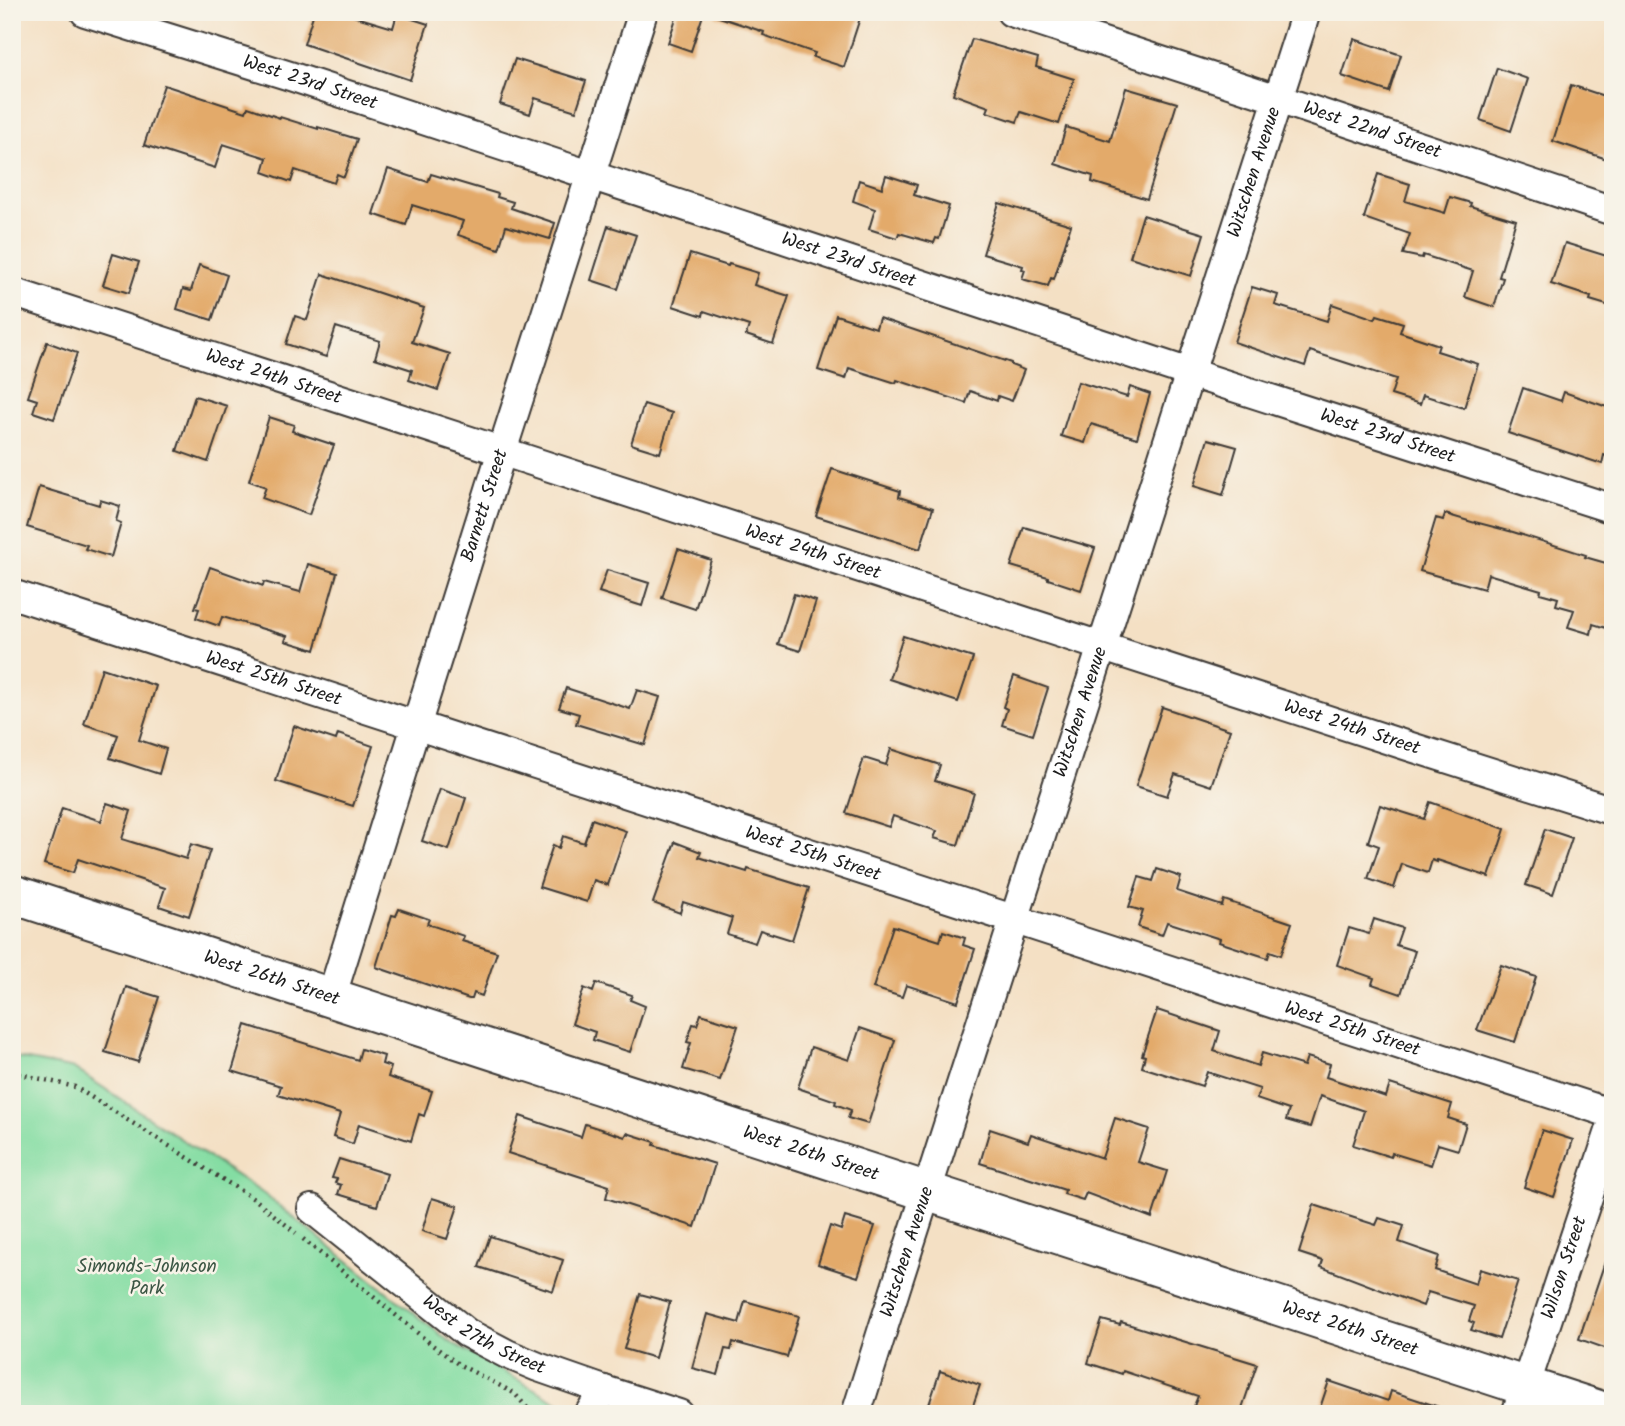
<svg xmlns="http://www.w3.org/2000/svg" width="1625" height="1426" font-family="Kalam,sans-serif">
<rect width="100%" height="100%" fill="#f7f3e8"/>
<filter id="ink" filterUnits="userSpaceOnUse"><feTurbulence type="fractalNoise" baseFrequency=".0143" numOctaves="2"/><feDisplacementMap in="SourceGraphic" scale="14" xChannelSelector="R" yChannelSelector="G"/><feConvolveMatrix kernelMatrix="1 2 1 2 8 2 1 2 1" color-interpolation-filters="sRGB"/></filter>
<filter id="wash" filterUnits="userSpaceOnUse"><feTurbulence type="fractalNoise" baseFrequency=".00686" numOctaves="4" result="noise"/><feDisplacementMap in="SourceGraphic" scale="28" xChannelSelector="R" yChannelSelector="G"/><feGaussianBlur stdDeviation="1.57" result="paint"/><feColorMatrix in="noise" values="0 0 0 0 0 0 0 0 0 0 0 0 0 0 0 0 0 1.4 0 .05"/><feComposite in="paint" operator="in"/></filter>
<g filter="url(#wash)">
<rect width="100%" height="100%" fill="#f4e0c4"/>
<path fill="#84dda3" stroke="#507c60" stroke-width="2" d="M12,1057l63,12 189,125 186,148 115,64 -5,8h-548z"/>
<g id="blocks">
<path fill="#e3aa6b" d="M314,12h26l53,16 4,-14 31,10 -18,56 -106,-36z
M678,12h26l-13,39 -23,-8z
M716,12h146l-18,55 -31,-10 2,-4 -52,-18 1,-3 -48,-16z
M972,39l66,19 -2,9 38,12 -15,45 -38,-12 -4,10 -30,-10 2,-5 -36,-13z
M1354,39l47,16 -12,37 -47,-16z
M515,59l71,22 -10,30 -41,-13 -5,16 -30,-10z
M1497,68l31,11 -17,52 -31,-11z
M164,85l82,27 2,-5 32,11v-1l38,12v-2l39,12 -13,38 -7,-3 -3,9 -39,-13 -4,12 -28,-10 4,-14 -44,-14 -8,24 -71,-23z
M1571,85l42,14v62l-60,-20z
M1126,88l51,15 -30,96 -55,-17 1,-6 -38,-12 11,-37 44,14z
M388,169l40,13 3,-8 67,20 -1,3 16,5 -2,6 44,15 -5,16 -44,-13 -7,23 -41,-14 5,-14 -51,-16 -6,20 -33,-11z
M1378,174l32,10 -5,17 40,12 5,-16 21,6 -1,3 46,14 -17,57 4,1 -9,29 -29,-10 8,-26 -50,-16 -1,3 -19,-4 7,-20 -46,-16z
M886,175l31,10 -3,10 35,11 -10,33 -3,-1 -2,5 -35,-10 -2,5 -28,-9 6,-20 -22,-8 6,-21 23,8z
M999,203l72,22 -17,54 -3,-1 -3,8 -26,-7 3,-9 -3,-1 1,-3 -40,-12z
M1143,215l61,19 -13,42 -61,-19z
M608,226l28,9 -18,54 -27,-9z
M1565,243l48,15v49l-23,-7 1,-3 -40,-13z
M113,254l26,8 -10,31 -26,-8z
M690,254l38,12 1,-2 29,9 -4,12 35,11 -16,48 -27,-9 3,-9 -45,-15 -1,5 -30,-10z
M199,265l28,10 -15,45 -35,-11 6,-20 8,2z
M322,274l102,34 -12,34 38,12 -12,36 -29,-10 3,-10 -37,-12 5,-17 -44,-14 -10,30 -40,-13 9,-28 12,4z
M1252,287l26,8 -3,10 52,16 5,-17 43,15 2,-4 26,8 -3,9 39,13 -2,6 41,13 -14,44 -41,-13 -3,9 -29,-9 5,-16 -86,-28 -5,15 -71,-24z
M836,315l40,13 3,-10 132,45v2l13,5 -12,31 -14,-5 -1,5 -27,-10 -4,12 -69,-23 -1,3 -47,-15 -3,11 -28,-9z
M47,342l30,11 -23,66 -21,-7 4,-12 -9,-3z
M1078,382l49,15 3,-10 20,7 -13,44 -46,-14 -6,19 -24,-7z
M1523,388l38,13 3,-9 49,17v49l-9,-3 -2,9 -94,-31z
M195,396l32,10 -19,56 -31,-11z
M644,404l28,9 -12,40 -29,-9z
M269,417l25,8 -2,6 42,14 -25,70 -47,-17 4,-11 -17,-6z
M1208,439l29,8 -14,48 -29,-9z
M832,469l68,22 -1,6 34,11 -13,41 -104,-33z
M39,487l60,18 1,-5 20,6 -4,15 5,2 -10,34 -26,-8 2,-4 -60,-18z
M1445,514l30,9v-1l38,10 73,23 -1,2 28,8v65l-20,-6 -2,10 -23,-7 6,-17 -18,-5 2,-7 -18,-5 1,-3 -53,-16 -4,15 -64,-18 16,-53 7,2z
M1024,527l71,21 -14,42 -33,-11v-2l-37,-11z
M678,549l33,11 -16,49 -33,-11z
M308,564l29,9 -22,77 -30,-9 2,-5 -61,-18 -4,-1 -3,9 -23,-8 3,-9 -4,-1 15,-41 53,19 1,-4 36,10z
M607,570l42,13 -7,23 -43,-14z
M794,594l22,7 -16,50 -22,-7z
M903,636l70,22 -15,44 -69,-23z
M102,668l54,18 -17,54 27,9 -7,25 -49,-16 8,-23 -34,-11z
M1014,676l34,12 -15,47 -31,-10 5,-16 -4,-2z
M566,688l64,21 7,-19 23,7 -15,48 -69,-21 3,-10 -20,-6z
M1162,707l68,23 -19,56 -36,-12 -8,22 -31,-10z
M294,726l42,14 2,-6 35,12 -20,60 -77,-25z
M891,749l49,16 -5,16 39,12 -16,52 -24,-7 3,-7 -44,-15 -4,11 -43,-14 18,-55 22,7z
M440,789l26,9 -17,52 -27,-9z
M1430,802l75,27 -16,48 -52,-17v2l-5,-2 -4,13 -26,-9 -8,24 -26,-9 11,-33 -11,-4 12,-37 44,14z
M107,803l24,8 -9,28 64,20 5,-15 19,6 -21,66 -30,-10 6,-18 -87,-29 -5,14 -29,-9 18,-56 39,13z
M592,819l34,12 -18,54 -14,-5 -7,22 -48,-15 14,-42 6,3 4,-12 21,7z
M1545,829l27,9 -19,56 -27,-9z
M675,842l26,10 -2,5 48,15 1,-3 61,19 -17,52 -32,-10 -5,13 -28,-9 5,-16 -49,-16 -3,11 -27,-10z
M1157,869l24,8 -4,14 45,15 2,-6 68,23 -11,32 -11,-4 -2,7 -49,-16 1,-3 -53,-17 -5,13 -24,-8 5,-16 -14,-4 10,-30 14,4z
M399,909l30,10 -2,5 37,12 -2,5 35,11 -15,44 -8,-3 -2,6h-3l-93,-32 16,-52 4,1z
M1374,919l28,9 -6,17 19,6 -14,43 -29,-10 2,-6 -37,-13 12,-37 20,6z
M893,926l47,15 3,-10 22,7 -2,7 12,4 -17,53 -52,-17 -4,12 -29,-9z
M1501,965l35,12 -21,65 -38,-12z
M596,983l36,12 -2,5 15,6 -15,46 -37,-12 2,-8 -23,-8 12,-36 9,4z
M126,987l33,10 -21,65 -33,-10z
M1157,1010l63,21 -6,20 44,15 4,-13 42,13 3,-9 23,7 -4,13 60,20 4,-13 62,20 -4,14 18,6 -8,26 -20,-6 -7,21 -39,-12 -1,4 -38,-12 11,-34 -44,-15 -10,31 -24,-7 3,-10 -33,-11 4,-10 -53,-17 -5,14 -60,-19 3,-11 -3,-1z
M701,1014l37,12 -18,54 -37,-11 8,-26 -4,-1 6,-18 4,1z
M246,1025l112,35 3,-11 23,7 -2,8 9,3 -3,10 44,14 -8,25 -5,-2 -8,27 -52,-17 -6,20 -20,-7 7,-23 -62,-19 3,-9 -49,-15z
M860,1028l35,12 -27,84 -20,-6 3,-8 -16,-6 1,-3 -38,-13 13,-41 38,13z
M520,1116l61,21 4,-13 40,13 2,-4 28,9 -1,3 61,19 -20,63 -89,-29 3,-12 -101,-33z
M1115,1118l34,11 -11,33 29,9 -15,47 -66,-25 -3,7 -19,-6 1,-4 -85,-27 10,-34 38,13 3,-8 71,24z
M1542,1130l31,10 -19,57 -30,-10z
M339,1159l48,15 -10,32 -39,-12 3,-9 -6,-2 2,-4 -5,-1z
M432,1198l26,8 -11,33 -25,-8z
M1314,1205l62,20 3,-7 25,8 -5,16 40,14 -4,14 41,14 4,-15 38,12 -19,58 -28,-9 3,-7 -5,-2 5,-15 -46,-14 -5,14 -102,-39 2,-6 -24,-8z
M845,1217l30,9 -17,51 -40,-13 12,-38 11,4z
M490,1236l73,24 -10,31 -74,-24z
M1609,1250l4,1v100l-34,-12z
M640,1294l30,8 -15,56 -31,-9z
M745,1301l54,15 -12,41 -54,-15 -2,8 -6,-1 -7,26 -26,-7 15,-54 32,9z
M1102,1320l18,5 1,-3 136,42 -17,50h-23l-23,-8 4,-10 -75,-25 -1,3 -34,-11z
M940,1371l40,14 -10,29h-44z
M1329,1381l59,20 3,-10 57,19v4h-130z"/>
</g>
</g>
<g filter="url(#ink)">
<use href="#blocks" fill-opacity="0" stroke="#3c3935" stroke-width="2"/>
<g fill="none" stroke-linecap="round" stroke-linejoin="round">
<defs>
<g id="street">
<path id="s1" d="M85,12l205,64 900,297 423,136"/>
<path id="s2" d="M1011,12l267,87 335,112"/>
<path id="s3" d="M12,292l1396,454 205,65"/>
<path id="s4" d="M12,594l1601,520"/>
<path id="s5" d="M331,998l171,-547 141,-439"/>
<path id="s6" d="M312,1209l155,124 40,21 31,13 66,23 75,24"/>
<path d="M589,1414l15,-24"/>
<path id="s7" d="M856,1414l40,-127 410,-1275"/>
<path id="s8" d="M1516,1414l97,-292"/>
</g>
<g id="secondary">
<path id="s9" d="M12,894l1599,520"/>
</g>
</defs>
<use href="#street" stroke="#3c3935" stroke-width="32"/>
<use href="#secondary" stroke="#3c3935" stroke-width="42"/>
<path stroke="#3c3935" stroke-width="4.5" stroke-dasharray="2 5" stroke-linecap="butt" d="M12,1072l63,15 182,114 39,32
M303,1239l128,105 27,20 56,29 16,18v3"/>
<use href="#street" stroke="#fff" stroke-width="28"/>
<use href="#secondary" stroke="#fff" stroke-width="38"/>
</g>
</g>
<g text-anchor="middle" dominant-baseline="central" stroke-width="5" stroke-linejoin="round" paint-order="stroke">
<g font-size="19" fill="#1c1c1c" stroke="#f7f3e8">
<text stroke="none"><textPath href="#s1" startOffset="236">West 23rd Street</textPath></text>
<text stroke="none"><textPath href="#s2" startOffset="380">West 22nd Street</textPath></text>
<text stroke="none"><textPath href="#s7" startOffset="1304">Witschen Avenue</textPath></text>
<text stroke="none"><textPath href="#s1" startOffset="803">West 23rd Street</textPath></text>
<text stroke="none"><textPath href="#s3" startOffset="275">West 24th Street</textPath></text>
<text stroke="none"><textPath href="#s1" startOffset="1370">West 23rd Street</textPath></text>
<text stroke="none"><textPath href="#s5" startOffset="516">Barnett Street</textPath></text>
<text stroke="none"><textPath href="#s3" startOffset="842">West 24th Street</textPath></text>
<text stroke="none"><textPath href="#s4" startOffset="275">West 25th Street</textPath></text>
<text stroke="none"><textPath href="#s7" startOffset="737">Witschen Avenue</textPath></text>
<text stroke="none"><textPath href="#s3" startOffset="1409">West 24th Street</textPath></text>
<text stroke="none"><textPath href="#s4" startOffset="842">West 25th Street</textPath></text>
<text stroke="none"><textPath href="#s9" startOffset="273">West 26th Street</textPath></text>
<text stroke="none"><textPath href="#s4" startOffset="1409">West 25th Street</textPath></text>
<text stroke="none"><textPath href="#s9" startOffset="840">West 26th Street</textPath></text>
<text stroke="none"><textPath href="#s7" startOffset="170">Witschen Avenue</textPath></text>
<text stroke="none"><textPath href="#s8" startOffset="154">Wilson Street</textPath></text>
<text stroke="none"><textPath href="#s9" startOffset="1407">West 26th Street</textPath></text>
<text stroke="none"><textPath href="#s6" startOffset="214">West 27th Street</textPath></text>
</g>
<g font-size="19" fill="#3b5644" stroke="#f7f3e8">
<text x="147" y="1267">Simonds-Johnson<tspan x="147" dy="22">Park</tspan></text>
</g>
</g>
<rect width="1625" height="1426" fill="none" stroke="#f7f3e8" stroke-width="42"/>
</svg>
